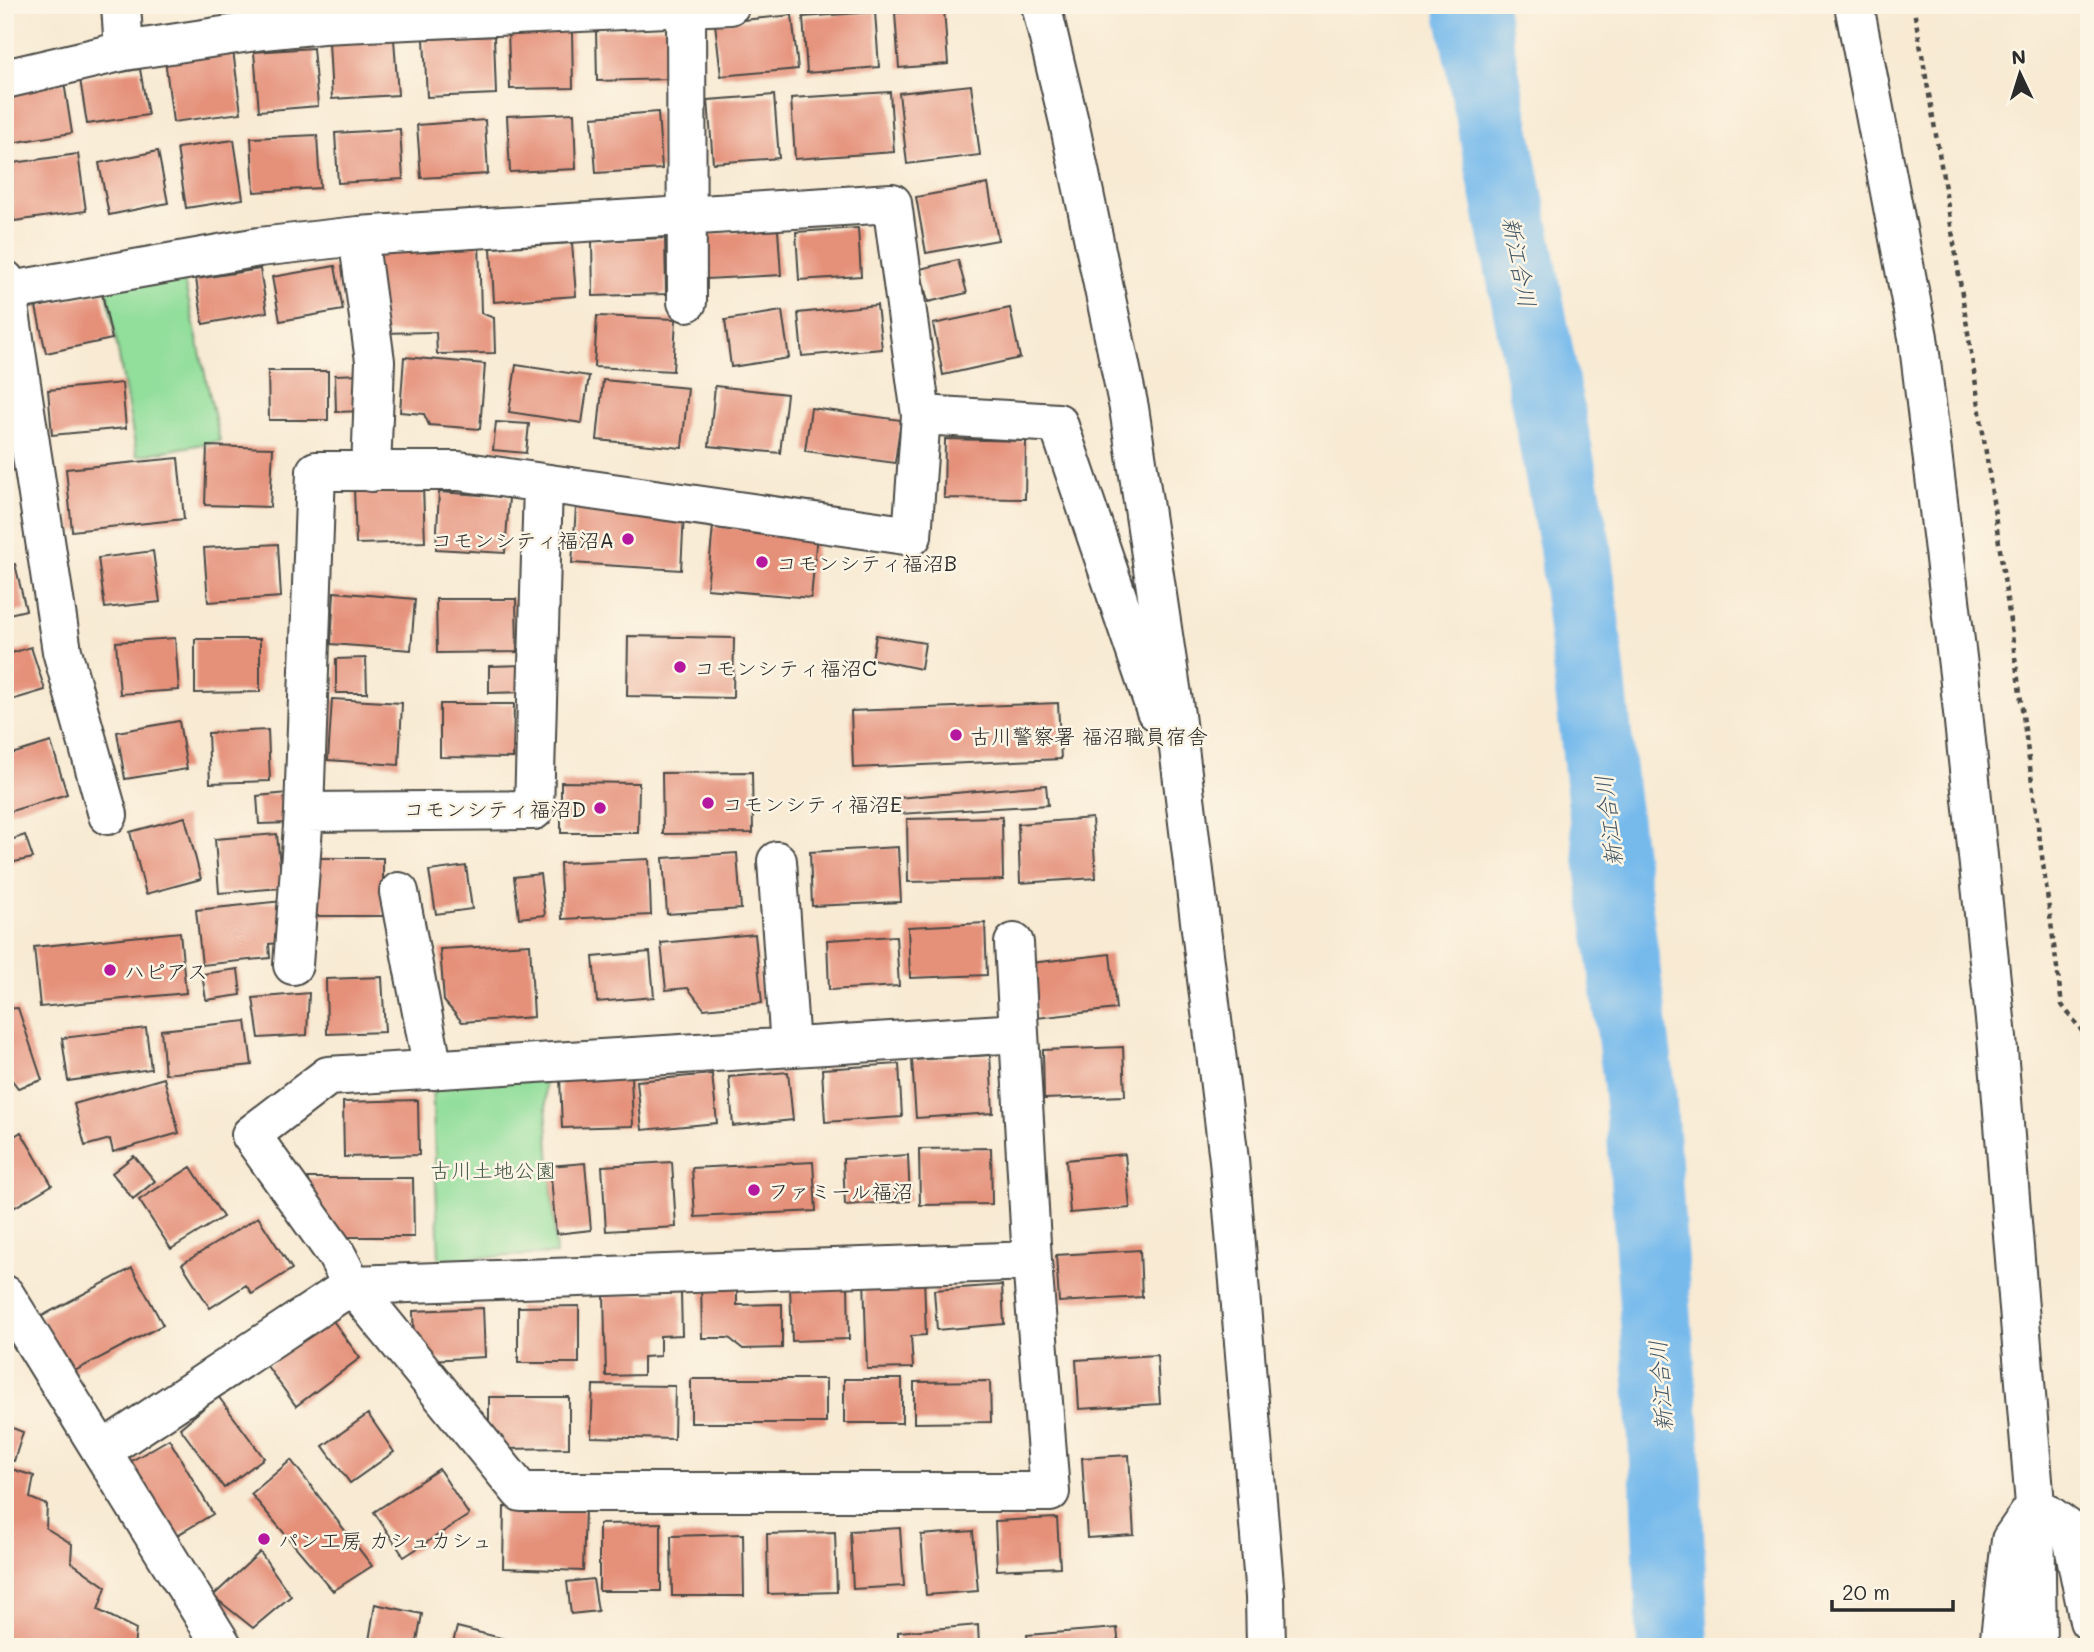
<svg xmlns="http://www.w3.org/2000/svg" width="2094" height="1652" font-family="Mali,'Klee One',sans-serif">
<rect width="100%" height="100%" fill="#fcf5e5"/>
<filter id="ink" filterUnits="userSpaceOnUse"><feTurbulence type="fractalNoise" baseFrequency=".0143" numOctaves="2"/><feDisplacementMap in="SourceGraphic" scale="14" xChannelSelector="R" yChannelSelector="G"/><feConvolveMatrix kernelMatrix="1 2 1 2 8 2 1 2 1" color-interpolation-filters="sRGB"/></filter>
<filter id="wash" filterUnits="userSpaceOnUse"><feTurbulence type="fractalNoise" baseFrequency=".00686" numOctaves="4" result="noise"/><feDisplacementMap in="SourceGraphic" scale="28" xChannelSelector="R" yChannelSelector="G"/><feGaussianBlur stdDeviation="1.57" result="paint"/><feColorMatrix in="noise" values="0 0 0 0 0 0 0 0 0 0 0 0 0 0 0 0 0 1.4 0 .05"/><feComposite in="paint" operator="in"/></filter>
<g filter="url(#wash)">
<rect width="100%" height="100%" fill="#f8ead3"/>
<path fill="#92de9b" stroke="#5e8463" stroke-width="2" d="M182,271l38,170 -83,15 -31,-171z
M544,1077l12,177 -117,5 -7,-176z"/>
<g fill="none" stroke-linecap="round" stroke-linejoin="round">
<path stroke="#76baec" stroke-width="72" d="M1470,5l105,542 31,278 34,266 24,346 9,210"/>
</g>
<g id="blocks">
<path fill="#e5917a" d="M944,9l4,55 -49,4 -4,-55z
M875,12l4,55 -72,6 -4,-56z
M792,15l6,54 -77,7 -6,-53z
M667,27l2,52 -72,2 -1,-51z
M572,29l1,59 -63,1 -2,-58z
M494,36l2,58 -69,3 -3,-58z
M394,39l4,56 -66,4 -3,-57z
M313,48l5,58 -59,5 -5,-59z
M233,50l8,63 -68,9 -8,-63z
M140,69l8,46 -61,9 -7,-45z
M64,82l8,51 -61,10 -6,-33v-18z
M971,85l9,70 -73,9 -8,-71z
M890,92l4,60 -99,7 -4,-61z
M774,95l5,63 -66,5 -5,-63z
M658,112l4,57 -66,4 -4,-56z
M574,113l2,56 -66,3 -3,-56z
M485,120l3,54 -67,4 -4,-53z
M400,129l3,50 -65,4 -3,-50z
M317,135l3,53 -66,4 -3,-54z
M234,140l9,59 -57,9 -9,-60z
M158,151l10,52 -59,12 -10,-52z
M78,154l8,57 -72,10 -8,-57z
M988,184l10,56 -72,13 -10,-56z
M858,228l3,48 -62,4 -3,-48z
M778,230l3,45 -75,4 -2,-45z
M665,238l1,56 -73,2 -1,-55z
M479,241l2,72 13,5 1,35 -58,1 -1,-22 -59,1 -1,-89z
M572,243l4,53 -82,6 -3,-54z
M958,260l9,33 -39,9 -8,-33z
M335,266l8,44 -63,11 -8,-44z
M260,269l7,43 -64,12 -7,-45z
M102,293l10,46 -66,14 -10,-46z
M877,305l5,44 -80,7 -4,-43z
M1010,308l10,50 -77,17 -10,-51z
M782,311l7,47 -58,9 -6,-47z
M597,316l79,3 -3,52 -79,-4z
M404,357l81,7 -5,65 -51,-4 -5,-11 -24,-2z
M516,365l73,11 -7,47 -73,-11z
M268,371h60v49h-59z
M362,374l1,37 -27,1 -1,-37z
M603,380l85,8 -6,60 -85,-8z
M122,383l4,45 -74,7 -4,-45z
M715,386l72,8 -7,59 -71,-7z
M811,408l90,12 -6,43 -90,-12z
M496,422l33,2 -3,29 -33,-3z
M945,439l81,2 -1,58 -81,-1z
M207,446l66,2 -3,59 -65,-2z
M178,458l6,61 -112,12 -6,-62z
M423,486l2,56 -69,2 -2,-56z
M439,492l70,5 -4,56 -69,-4z
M576,508l108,6 -3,56 -109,-7z
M713,526l104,8 -6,64 -104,-9z
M278,544l3,53 -73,5 -4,-54z
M153,551l7,51 -55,6 -7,-50z
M15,564l11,46 -21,5v-48z
M334,592l81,7 -4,51 -80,-6z
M436,599h80l1,53 -80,1z
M876,635l49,8 -4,26 -49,-10z
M628,636l106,2 -1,60 -106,-2z
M175,638l4,52 -59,4 -4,-52z
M195,639h65v53l-65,1z
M31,647l14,43 -40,12v-47z
M366,658l1,35h-31v-34z
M523,665l1,27 -35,1v-27z
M332,699l70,4 -3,62 -71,-5z
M1058,703l3,56 -208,9 -2,-57z
M440,704h74l-1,54 -73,-1z
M179,721l8,48 -62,10 -8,-47z
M268,730l2,51 -60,2 -2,-50z
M51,742l16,52 -62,19v-57z
M752,772l1,61 -90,1 -1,-61z
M561,782l78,1 -1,50h-77z
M1046,785l2,20 -149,9 -1,-16z
M288,793l2,30 -31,1 -2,-28z
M185,817l16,62 -55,15 -16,-62z
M1002,817l1,63 -95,2 -1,-63z
M1092,818l4,60 -76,5 -2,-59z
M277,834l5,54 -63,5 -4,-54z
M25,835l8,23 -28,6v-22z
M898,847l3,55 -89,4 -2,-54z
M737,853l4,56 -74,5 -4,-56z
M316,858h67v58h-68z
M649,859l2,56 -89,4 -2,-56z
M466,866l6,43 -36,5 -7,-43z
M540,874l5,41 -26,3 -5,-41z
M283,901l5,41 -19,2 1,14 -68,7 -6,-55z
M985,923l2,52 -77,3 -2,-51z
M180,932l6,61 -146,14 -6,-60z
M755,934l7,69 -58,6 -16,-21 -22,2 -5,-47z
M896,936l3,50 -70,4 -2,-50z
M530,944l4,73 -72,5 -18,-21 -4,-52z
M650,952l4,45 -57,5 -4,-45z
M1110,954l6,55 -79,9 -6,-55z
M238,969l3,26 -35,5 -4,-26z
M382,977l3,55 -58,2 -1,-55z
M309,993l-2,42 -48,3 -6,-40z
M18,1008l24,72 -24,8 -13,-17v-62z
M246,1021l6,44 -87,9 -4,-44z
M146,1028l5,41 -83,12 -6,-43z
M1123,1047l2,49 -81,3 -1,-49z
M990,1055l3,58 -77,5 -4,-58z
M899,1064l3,53 -77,5 -3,-53z
M788,1072l5,48 -60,6 -4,-49z
M712,1074l5,49 -75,7 -5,-49z
M631,1075l2,51 -71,2 -2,-50z
M164,1078l15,55 -66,19 -3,-13 -25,7 -11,-42z
M418,1100l1,55 -75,2 -1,-55z
M21,1132l31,53 -47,28v-71z
M991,1148l1,56 -72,1 -1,-56z
M1125,1154l5,54 -60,5 -4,-53z
M908,1155l2,46 -65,4 -2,-46z
M134,1156l21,25 -22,18 -21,-26z
M672,1162l4,65 -70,4 -4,-65z
M813,1162l3,49 -121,6 -3,-49z
M585,1163l6,67 -35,4 -6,-68z
M191,1167l32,50 -52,32 -32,-49z
M308,1178h105l1,59h-69l-25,-21z
M258,1217l34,52 -40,25 -6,-9 -36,23 -28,-44z
M1140,1250l2,47 -83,5 -3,-47z
M132,1268l31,57 -94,49 -29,-57z
M924,1276l2,59 -15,1 2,32 -46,1 -3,-91z
M701,1278h36v27l45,-1v44l-39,1 -14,-11h-27z
M848,1284l1,55 -57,2 -2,-55z
M1002,1285l2,39 -67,6 -3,-40z
M681,1293l1,42 -22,1v20l-17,1v18l-37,1 -2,-81z
M579,1306v57h-61v-56z
M483,1308l2,49 -56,3 -15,-18 -1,-31z
M331,1318l29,40 -64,48 -29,-40z
M1157,1355l3,49 -81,5 -3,-49z
M691,1379h135v44h-135z
M844,1379h58v44h-58z
M990,1381l1,41 -77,1v-41z
M593,1385l82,1 -1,53 -83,-2z
M218,1396l46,62 -40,30 -44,-60z
M489,1397h80v51l-72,1 -8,-11z
M368,1414l26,38 -44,31 -27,-37z
M5,1425l18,7 -9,29 -9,-3z
M169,1439l44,75 -37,22 -48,-73z
M1129,1455l5,80 -47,3 -5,-80z
M291,1460l81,106 -39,25 -82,-97z
M5,1467l29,9 -4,22 17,7 -1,23 26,16 -1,18 35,25 -8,23 38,19 -2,18h-129z
M439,1469l30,46 -65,42 -30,-45z
M504,1507l81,2 -2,62 -80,-3z
M1057,1518l3,49 -63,3 -2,-49z
M661,1523v68h-62v-67z
M900,1528l4,58 -51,3 -3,-58z
M973,1531l5,60 -52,4 -5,-60z
M835,1532l2,60 -69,2 -1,-60z
M743,1534l1,62h-72l-1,-60z
M260,1552l31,44 -38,32 -40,-32z
M593,1579l5,32 -27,3 -4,-32z
M375,1604l47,10 -6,33h-48z
M978,1625l1,22h-81v-15z
M457,1627l64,16 -1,4h-68z
M1117,1628l2,19h-91l-1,-12z
M546,1641l21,5v1h-24z"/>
</g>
</g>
<g filter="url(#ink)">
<use href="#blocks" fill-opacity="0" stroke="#4a4844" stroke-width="2"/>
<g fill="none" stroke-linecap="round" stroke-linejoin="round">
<defs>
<path id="street" d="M121,5l3,46
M686,5l1,297
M1041,5l28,117 60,286 46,307 54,445 36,437 1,50
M1854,5l64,332 41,337 38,364 38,467 2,142
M5,79l119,-28 139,-21 59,-6 408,-19
M358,236l17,125 -4,111
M5,280l57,371 46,164
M5,292l254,-45 99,-11 534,-33 29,212 -9,121 -453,-65h-143l-12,341 230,-2 9,-326
M921,415l137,8 98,288
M777,861l13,186
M399,892l34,178
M1014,943l5,90
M293,965l11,-153
M1019,1033l13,228 18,231h-529l-169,-207 -16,-31 -85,-119 77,-59z
M102,1451l250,-166 680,-24
M2035,1505l36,26 18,90
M1999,1647l12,-107 21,-30"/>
<path id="secondary" d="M5,1295l218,352"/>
</defs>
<use href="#street" stroke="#4a4844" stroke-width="42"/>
<use href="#secondary" stroke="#4a4844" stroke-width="42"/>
<path stroke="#4a4844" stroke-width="4.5" stroke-dasharray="5 5" stroke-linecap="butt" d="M1913,5c61,332 104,666 149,1000l27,35"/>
<use href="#street" stroke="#fff" stroke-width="38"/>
<use href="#secondary" stroke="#fff" stroke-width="38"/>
</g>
</g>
<g fill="#b5179e" stroke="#fcf5e5" stroke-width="2.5">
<circle cx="628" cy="539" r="7"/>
<circle cx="762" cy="562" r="7"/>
<circle cx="680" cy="667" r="7"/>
<circle cx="956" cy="735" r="7"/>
<circle cx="708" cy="803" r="7"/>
<circle cx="600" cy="808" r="7"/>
<circle cx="110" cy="970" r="7"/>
<circle cx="754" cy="1190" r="7"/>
<circle cx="264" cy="1539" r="7"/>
</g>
<g text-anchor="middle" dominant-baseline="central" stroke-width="5" stroke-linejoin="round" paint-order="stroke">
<g font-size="21" fill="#2b2b2b" stroke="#fcf5e5" text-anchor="start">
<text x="614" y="539" text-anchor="end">コモンシティ福沼A</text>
<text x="776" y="562">コモンシティ福沼B</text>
<text x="694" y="667">コモンシティ福沼C</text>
<text x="970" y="735">古川警察署 福沼職員宿舎</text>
<text x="722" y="803">コモンシティ福沼E</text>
<text x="586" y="808" text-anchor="end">コモンシティ福沼D</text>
<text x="124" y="970">ハピアス</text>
<text x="768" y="1190">ファミール福沼</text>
<text x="278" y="1539">パン工房 カシュカシュ</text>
</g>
<g font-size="21" fill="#455847" stroke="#fcf5e5">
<text x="493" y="1169">古川土地公園</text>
</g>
<g font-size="23" font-style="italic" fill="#425665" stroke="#fcf5e5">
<text transform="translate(1520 262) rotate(79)">新江合川</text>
<text transform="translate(1608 821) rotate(-97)">新江合川</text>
<text transform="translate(1660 1386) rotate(-94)">新江合川</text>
</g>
</g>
<rect width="2094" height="1652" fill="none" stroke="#fcf5e5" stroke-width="28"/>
<g transform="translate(2020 74) rotate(356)" stroke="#fcf5e5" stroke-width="5" paint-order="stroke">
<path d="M0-5L12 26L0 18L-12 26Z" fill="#2b2b2b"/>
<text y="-10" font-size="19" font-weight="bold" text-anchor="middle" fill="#2b2b2b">N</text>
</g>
<path d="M1832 1600v10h121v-10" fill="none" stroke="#2b2b2b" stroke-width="3.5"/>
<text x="1842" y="1600" font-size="21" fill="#2b2b2b" stroke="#fcf5e5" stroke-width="5" paint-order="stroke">20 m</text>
</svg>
